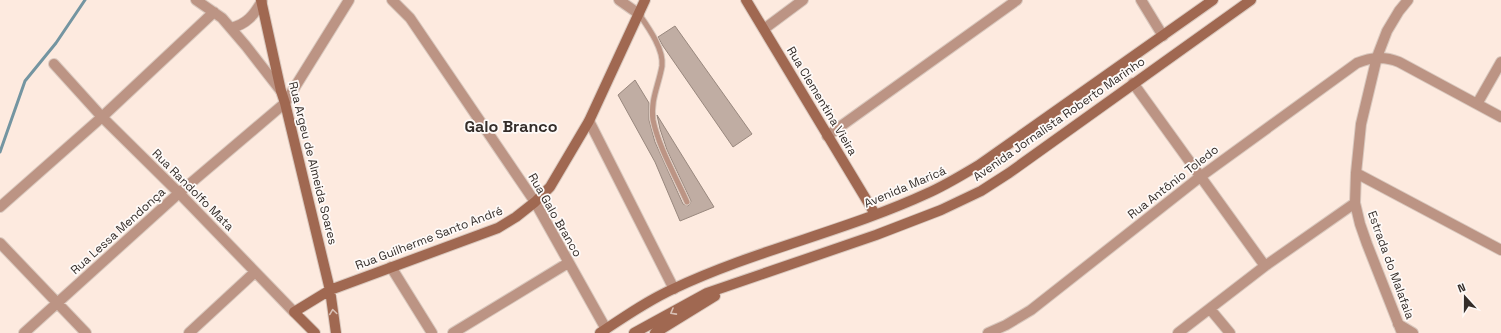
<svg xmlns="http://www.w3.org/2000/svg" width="1501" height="333" font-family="'Space Grotesk',sans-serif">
<rect width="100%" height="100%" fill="#fdeadf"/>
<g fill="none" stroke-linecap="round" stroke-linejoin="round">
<path stroke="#7495a1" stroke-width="3" d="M0,152l25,-71 31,-38 29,-43"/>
</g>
<path fill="#c0ada3" stroke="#99887e" d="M675,26l77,108 -19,13 -70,-101 -5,-9z
M635,80l14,23v17l6,22 28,62 5,2 2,-2 1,-3 -24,-51 -7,-21 -3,-14 57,92 -34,14 -25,-59 -37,-67z"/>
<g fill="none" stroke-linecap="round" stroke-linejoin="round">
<defs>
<path id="lane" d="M639,14c9,13 25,35 23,52 -3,18 -12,35 -9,54 6,28 22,55 34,82"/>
<path id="street" d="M196,0l26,18 24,28 35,45
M392,0l18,18 125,184 71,127
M619,0l20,14
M1141,0l22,36
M231,28c16,-4 23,-13 31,-27
M764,29l39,-29
M54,64l48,53 77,76 115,119
M1133,83l132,183
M1477,104l24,-42
M589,121l85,168
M827,136l190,-136
M1356,173l145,77
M0,207l102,-90 112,-105
M0,243l86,90
M391,267l41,66
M1210,309l20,24
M1398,324l15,9
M24,333l155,-140 106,-90 64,-103
M189,333l66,-61
M453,333l115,-70
M988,333l18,-8 25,-15 169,-133 157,-114c15,-6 27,-7 42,-1l102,55
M1178,333l87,-67 90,-63
M1402,333l-35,-89 -7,-20 -5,-21 1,-30 5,-49 16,-67 10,-26 12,-20 9,-11"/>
<path id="secondary" d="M261,0l20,91 4,12 45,187 6,43
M746,0l129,214
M315,333l-21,-21 36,-22 168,-62 18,-11 19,-15 15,-15 39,-66 56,-121
M600,333c24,-16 47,-32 73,-44 82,-39 173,-58 255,-96 18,-8 34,-18 51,-28l234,-165
M634,333l73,-40 169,-58 65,-25 40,-19 28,-18 242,-173
M655,333l60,-37"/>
</defs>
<use href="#lane" stroke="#d9c8be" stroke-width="7"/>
<use href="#street" stroke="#d9c8be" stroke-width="12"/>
<use href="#secondary" stroke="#d9c8be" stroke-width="12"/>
<use href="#lane" stroke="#bc9484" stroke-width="5"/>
<use href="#street" stroke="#bc9484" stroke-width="10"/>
<use href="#secondary" stroke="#a06851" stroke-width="10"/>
</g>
<defs><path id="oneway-chevron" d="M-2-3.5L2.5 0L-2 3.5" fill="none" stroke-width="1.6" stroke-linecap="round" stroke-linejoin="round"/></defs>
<g stroke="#d8c0b5">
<use href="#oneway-chevron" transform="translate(333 312) rotate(-98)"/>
<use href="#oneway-chevron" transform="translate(673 312) rotate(151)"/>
</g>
<g text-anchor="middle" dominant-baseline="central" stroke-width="3.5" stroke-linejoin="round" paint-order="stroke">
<g font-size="12" fill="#342d29" stroke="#fefaf8">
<text transform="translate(822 101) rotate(59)">Rua Clementina Vieira</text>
<text transform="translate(1059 119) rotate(-35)">Avenida Jornalista Roberto Marinho</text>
<text transform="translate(313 163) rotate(76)">Rua Argeu de Almeida Soares</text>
<text transform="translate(1173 182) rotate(-38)">Rua Antônio Toledo</text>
<text transform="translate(905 187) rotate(-23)">Avenida Maricá</text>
<text transform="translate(193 190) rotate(45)">Rua Randolfo Mata</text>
<text transform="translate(555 215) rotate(60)">Rua Galo Branco</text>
<text transform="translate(118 231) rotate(-42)">Rua Lessa Mendonça</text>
<text transform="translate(429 238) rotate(-21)">Rua Guilherme Santo André</text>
<text transform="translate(1391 265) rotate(70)">Estrada do Malafaia</text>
</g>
<g font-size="16" font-weight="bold" fill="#342d29" stroke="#fefaf8">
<text x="511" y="126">Galo Branco</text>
</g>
</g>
<g transform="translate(1465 297) rotate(339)" stroke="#fefaf8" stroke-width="3" paint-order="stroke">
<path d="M0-3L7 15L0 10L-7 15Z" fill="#342d29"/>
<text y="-6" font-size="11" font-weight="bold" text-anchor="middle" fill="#342d29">N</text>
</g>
</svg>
